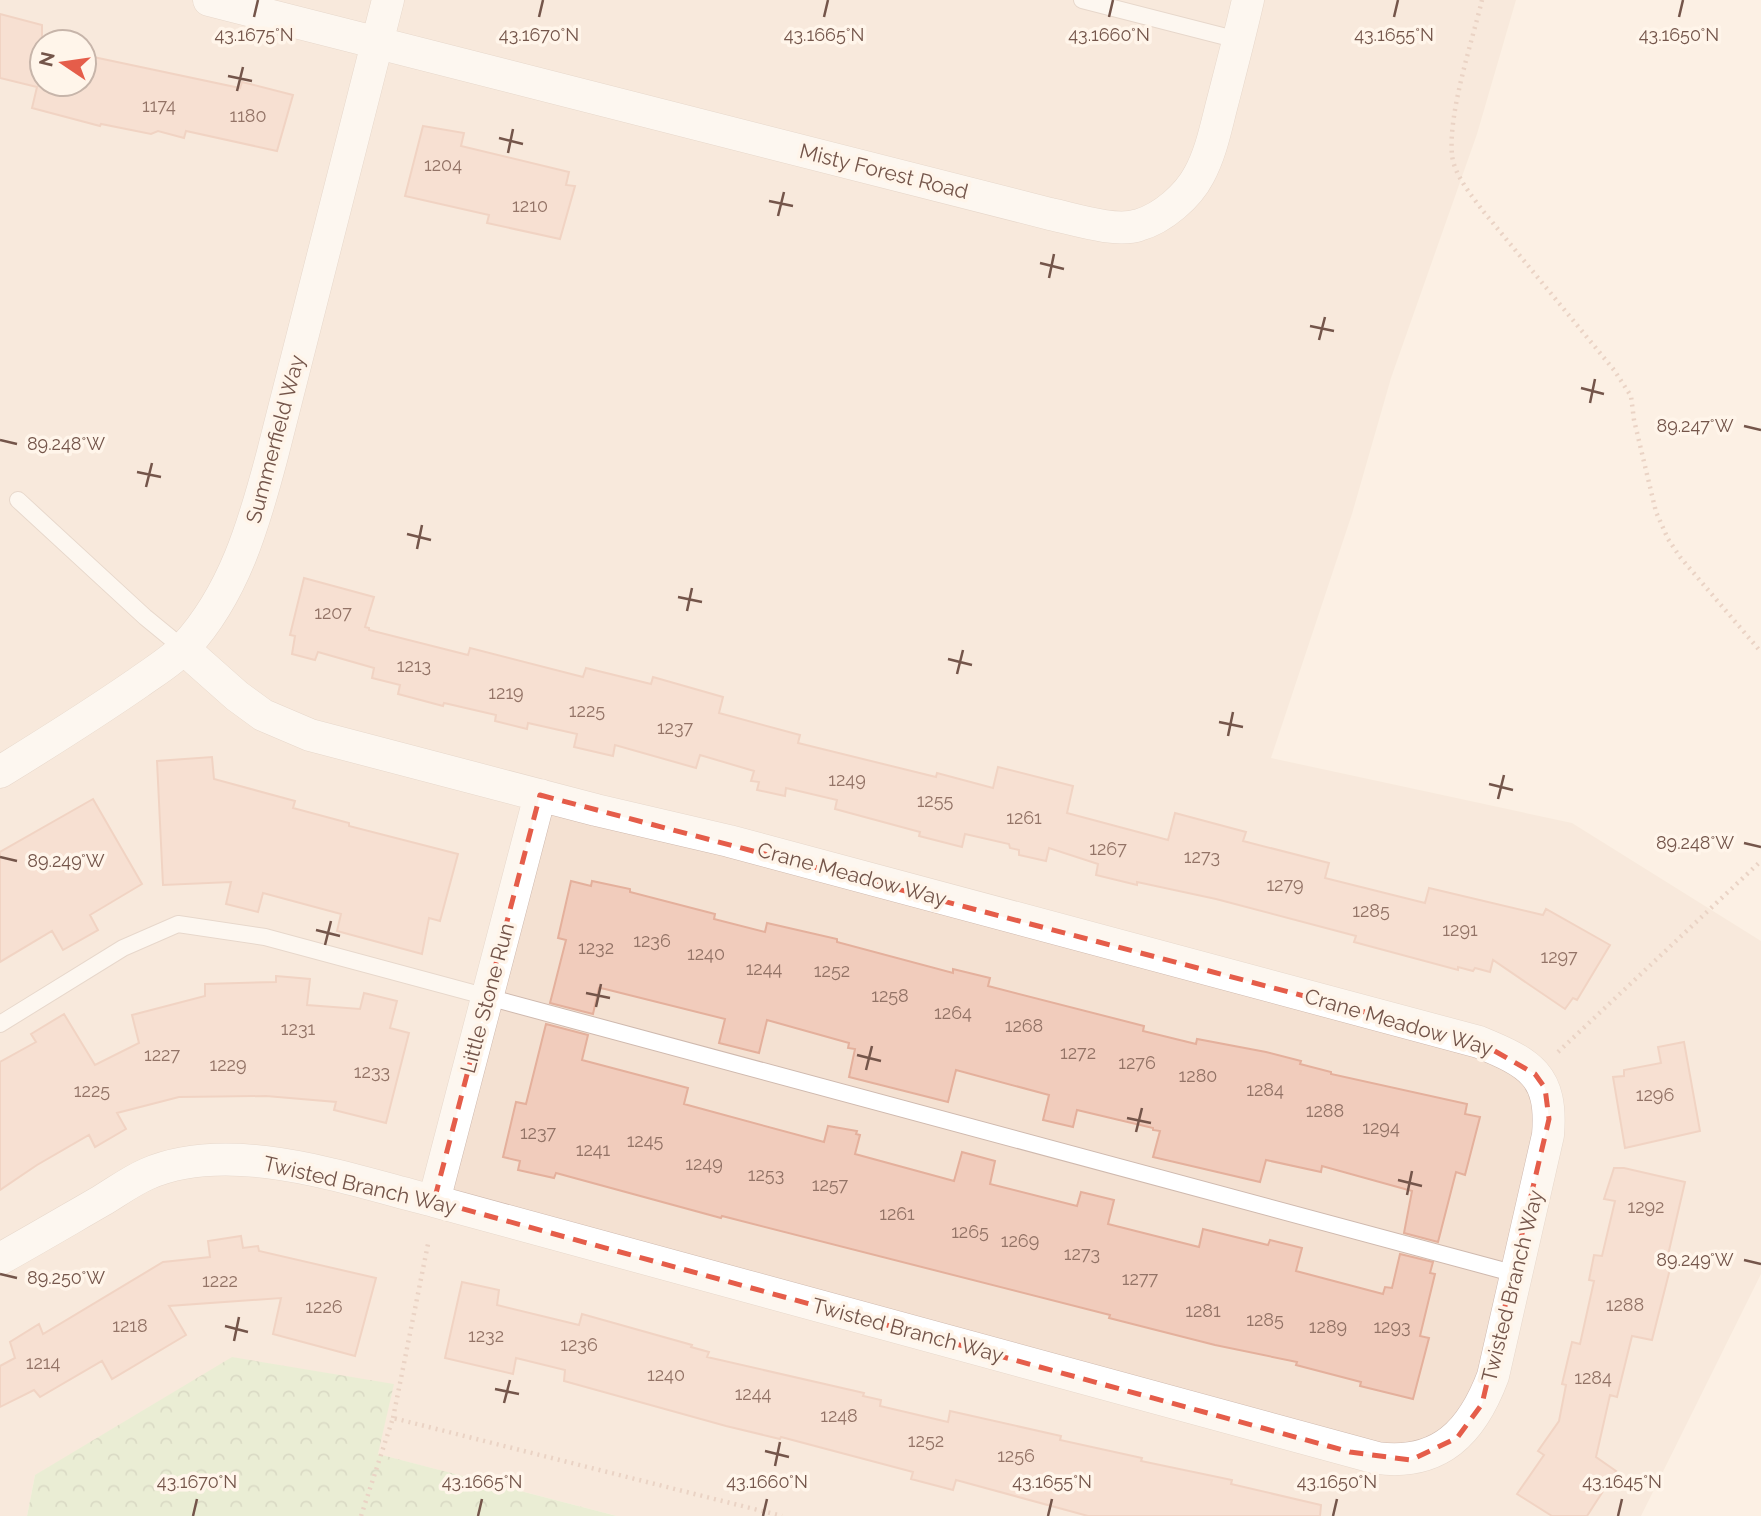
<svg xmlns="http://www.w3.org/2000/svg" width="1761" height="1516" font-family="Raleway,sans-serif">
<defs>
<pattern id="park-crowns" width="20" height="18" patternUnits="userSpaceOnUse" patternTransform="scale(1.75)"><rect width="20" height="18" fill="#d6e9c2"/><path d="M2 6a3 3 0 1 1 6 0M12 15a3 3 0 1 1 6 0" fill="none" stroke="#b2c0a0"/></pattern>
</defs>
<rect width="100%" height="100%" fill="#fcf0e4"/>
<path fill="#f4e1d2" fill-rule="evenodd" d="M0,0h1516l-39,134 -86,244 -39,136 -81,244 301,65 189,118v333l-120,242h-1024l-240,-62 16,-70 -358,91 -8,41h-27zM42,42h42v42h-42z"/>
<path fill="url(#park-crowns)" d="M232,1357l162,27 -16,70 239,62h-590l8,-41z"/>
<path fill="#f1ccbc" stroke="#e4b09c" stroke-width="2" d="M0,14l42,11v59h42v-29l156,33 2,-6 51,13 -16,56 -91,-20 -2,7 -26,-7 -7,3 -50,-10 -1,2 -68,-18 5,-21 -37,-9z
M423,126l41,7 -3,13 108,26 -3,13 9,1 -15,53 -73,-16 2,-8 -84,-19z
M304,578l70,19 -9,30 4,1v2l99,25 2,-7 113,29 3,-9 65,16 2,-7 70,20 -4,16 81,22 -2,8 138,34 1,-4 56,15 5,-21 75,19 -6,27 101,27 7,-27 71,19 -3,9 86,22 -4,15 100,25 4,-15 114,27 3,-6 64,36 -33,55 -4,-2 -8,11 -72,-49 -3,12 -15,-4 -2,3 -15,-4v3l-104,-28 2,-6 -140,-37 -79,-17v3l-41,-10 2,-11 -49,-16 -3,13 -27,-6v-5l-9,-2 -1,-4 -44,-10 -3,13 -43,-11 1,-4 -85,-23 2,-9 -51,-12 -1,8 -28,-6 2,-8 -8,-1 3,-10 -54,-16 -4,13 -81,-23 -2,11 -39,-9 3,-13 -49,-11 -1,6 -32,-8 1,-6 -52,-12 -1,3 -45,-12 2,-9 -28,-7 2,-10 -56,-16 -3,8 -23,-6 3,-18 -5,-1z
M212,757l2,22 81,22 -2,7 56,15v3l109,28 -18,67 -11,-3 -7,36 -85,-23 4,-17 -78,-21 -5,19 -32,-8 5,-22 -68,3 -6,-124z
M93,799l49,85 -52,31 8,15 -35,20 -11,-19 -52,31v-110z
M571,881l20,5 1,-5 38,8v3l85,22 -1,5 51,13 2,-9 70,16v3l116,31v-4l37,9 -2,8 156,40 -1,5 53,13 1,-5 69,13 35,9 -1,3 31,8v2l136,30 -2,10 15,3 -15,58 -9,-3 -18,70 -34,-9 8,-42 -90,-25 -1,6 -55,-12 -6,22 -107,-25 7,-26 -7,-1v-2l-76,-18 -4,17 -30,-7 6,-25 -93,-25 -8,32 -99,-25 6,-28 -7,-1 1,-5 -82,-23 -8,33 -40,-10 6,-24 -120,-30 -6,-1 -6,26 -43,-11 16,-63 -8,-2z
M276,976l34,3 -3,26 53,4 4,-16 33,8 -7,27 19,5 -23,90 -52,-13 2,-8 -70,-6 -87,1 -62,16 9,16 -31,18 -6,-12 -52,30 -37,25v-128l36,-20 -5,-8 33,-20 31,51 44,-22 -7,-28 73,-19v-12l71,-2z
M546,1024l42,11 -6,25 106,28 -4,16 140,38 4,-16 29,5 -1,3 4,1 -5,19 99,27 8,-29 33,9 -5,23 87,22 4,-14 33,8 -6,24 91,23 4,-18 65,16 2,-5 32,8 -6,23 87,23 2,-7 7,1 8,-34 33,8 -3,11 5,1 -15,62 9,2 -16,61 -53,-13 1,-4 -65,-17 1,-3 -82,-17 -106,-27 1,-3 -388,-99 -1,2 -165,-45 -2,5 -36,-8 2,-9 -17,-4 13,-55 10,2z
M1684,1042l16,89 -75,17 -12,-71 11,-1v-6l37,-7 -3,-16z
M1614,1168h10l61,14 -20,86 5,1 -18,71 -20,-4 -15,61 -7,-2 -14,62 20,14 -29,45h-35l-35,-22 27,-39 -6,-4 21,-30 7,-36 -4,-1 10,-42 8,2 14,-63 -5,-1 5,-25 8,1 13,-55 -11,-2z
M241,1236l2,12 15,-2 1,5 117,27 -21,78 -82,-22 8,-36 -112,8 17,29 -74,44 -10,-18 -62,36 -6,-7 -34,17v-41l15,-8 -5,-16 29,-18 4,10 120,-72 47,-5 -2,-16z
M462,1282l37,8 -2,15 82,20 3,-11 110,31 -1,2 18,5 -2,5 157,36 -1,3 18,4 -1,6 68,16 2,-11 111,25 -1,4 82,18 -1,3 91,19 -1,4 90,21 -1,11h-232l-132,-36 -3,10 -42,-11 2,-7 -132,-35 -1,2 -54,-13 -162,-45 1,-11 -49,-12 -3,16 -68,-16z"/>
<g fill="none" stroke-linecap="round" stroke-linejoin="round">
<defs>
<path id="service" d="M1082,0l156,40
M18,500l127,117 39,32
M0,1024l123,-76 55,-24 87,13 1251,337"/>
<path id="minor" d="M209,0l841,214c24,5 65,19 89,11 24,-7 49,-29 60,-50 12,-22 17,-48 23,-71 9,-35 18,-69 26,-104
M0,772c47,-29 93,-58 138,-89 15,-11 34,-22 47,-36 49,-53 69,-123 87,-191l116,-456
M434,1201l106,-406
M0,1259c34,-19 68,-39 101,-58 15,-9 30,-20 46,-27 85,-37 202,6 287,27l943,257c63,8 95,-26 116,-82l55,-241c5,-60 -18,-72 -69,-93l-750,-201 -133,-31 -286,-75 -47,-20 -26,-19 -53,-47"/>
</defs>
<use href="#service" stroke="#cfb9ae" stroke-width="18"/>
<use href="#minor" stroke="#cfb9ae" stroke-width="33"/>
<path stroke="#d6af9f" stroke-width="4.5" stroke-dasharray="2 5" stroke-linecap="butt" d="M1482,0c-10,42 -34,113 -30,155 2,20 20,41 31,56l131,159 17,26 3,24 22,92 12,27 12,18 81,95
M1558,1052l203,-191
M393,1418l35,-174
M361,1516l32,-98 389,98"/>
<use href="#service" stroke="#fff" stroke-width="16"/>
<use href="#minor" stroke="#fff" stroke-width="32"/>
</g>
<path d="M0 0H1761V1516H0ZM540,795l939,247 56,32 10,14 4,31 -67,285 -25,34 -46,22 -61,-8 -916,-251z" fill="#fcf0e4" fill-opacity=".55" fill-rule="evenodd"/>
<path fill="none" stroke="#e55d4a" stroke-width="5" stroke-dasharray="14 9" stroke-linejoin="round" d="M540,795l939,247 56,32 10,14 4,31 -67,285 -25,34 -46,22 -61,-8 -916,-251z"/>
<path fill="none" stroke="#74554a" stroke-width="2.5" d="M254,17l4,-17M539,17l4,-17M824,17l4,-17M1109,17l4,-17M1394,17l4,-17M1679,17l4,-17M228,76l24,5M237,91l6,-24M499,138l24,6M508,153l5,-24M769,201l24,5M778,216l6,-24M1040,263l24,6M1049,278l5,-24M1310,326l24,5M1319,340l6,-23M1581,388l23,6M1590,403l5,-24M1744,426l17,4M0,440l17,4M137,472l24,5M146,487l6,-24M407,534l24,6M417,549l5,-24M678,597l24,5M687,611l5,-23M948,659l24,6M957,674l6,-24M1219,722l24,5M1228,736l5,-24M1489,784l24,6M1498,799l6,-24M1744,843l17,4M0,857l17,4M316,930l24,6M325,945l6,-24M586,993l24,5M596,1007l5,-23M857,1055l24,6M866,1070l6,-24M1127,1118l24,5M1136,1132l6,-24M1398,1180l24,6M1407,1195l5,-24M1744,1260l17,4M0,1274l17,4M225,1326l23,6M234,1341l5,-24M495,1389l24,5M504,1403l6,-23M765,1451l24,6M775,1466l5,-24M193,1516l4,-17M478,1516l4,-17M763,1516l4,-17M1048,1516l4,-17M1333,1516l4,-17M1618,1516l4,-17"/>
<g text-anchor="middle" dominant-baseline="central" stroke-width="7" stroke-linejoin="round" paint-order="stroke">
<g font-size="18" fill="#937366">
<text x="159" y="105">1174</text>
<text x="248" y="115">1180</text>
<text x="443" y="164">1204</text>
<text x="530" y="205">1210</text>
<text x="333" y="612">1207</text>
<text x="414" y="665">1213</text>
<text x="506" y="692">1219</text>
<text x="587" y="710">1225</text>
<text x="675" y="727">1237</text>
<text x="847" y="779">1249</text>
<text x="935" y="800">1255</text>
<text x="1024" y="817">1261</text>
<text x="1108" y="848">1267</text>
<text x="1202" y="856">1273</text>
<text x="1285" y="884">1279</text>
<text x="1371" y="910">1285</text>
<text x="1460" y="929">1291</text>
<text x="652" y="940">1236</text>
<text x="596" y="947">1232</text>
<text x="706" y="953">1240</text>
<text x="1559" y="956">1297</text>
<text x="764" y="968">1244</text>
<text x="832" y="970">1252</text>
<text x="890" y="995">1258</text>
<text x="953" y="1012">1264</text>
<text x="1024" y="1025">1268</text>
<text x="298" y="1028">1231</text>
<text x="1078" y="1052">1272</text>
<text x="162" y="1054">1227</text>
<text x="1137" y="1062">1276</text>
<text x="228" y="1064">1229</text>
<text x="372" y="1071">1233</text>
<text x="1198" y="1075">1280</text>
<text x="1265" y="1089">1284</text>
<text x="92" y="1090">1225</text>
<text x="1655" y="1094">1296</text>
<text x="1325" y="1110">1288</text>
<text x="1381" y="1127">1294</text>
<text x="538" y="1132">1237</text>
<text x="645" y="1140">1245</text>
<text x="593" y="1149">1241</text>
<text x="704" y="1163">1249</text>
<text x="766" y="1174">1253</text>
<text x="830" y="1184">1257</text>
<text x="1646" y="1206">1292</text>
<text x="897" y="1213">1261</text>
<text x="970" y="1231">1265</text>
<text x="1020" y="1240">1269</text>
<text x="1082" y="1253">1273</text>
<text x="1140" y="1278">1277</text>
<text x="220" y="1280">1222</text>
<text x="1625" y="1304">1288</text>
<text x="324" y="1306">1226</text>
<text x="1203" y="1310">1281</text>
<text x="1265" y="1319">1285</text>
<text x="130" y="1325">1218</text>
<text x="1328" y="1326">1289</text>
<text x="1392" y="1326">1293</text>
<text x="486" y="1335">1232</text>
<text x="579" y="1344">1236</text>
<text x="43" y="1362">1214</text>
<text x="666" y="1374">1240</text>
<text x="1593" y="1377">1284</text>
<text x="753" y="1393">1244</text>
<text x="839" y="1415">1248</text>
<text x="926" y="1440">1252</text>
<text x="1016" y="1455">1256</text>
</g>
<g font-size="21" fill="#74554a" stroke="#fff5ea">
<text transform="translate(884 171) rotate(14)">Misty Forest Road</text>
<text transform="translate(275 439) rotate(-75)">Summerfield Way</text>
<text transform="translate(852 874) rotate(15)">Crane Meadow Way</text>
<text transform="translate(487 998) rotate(-75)">Little Stone Run</text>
<text transform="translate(1399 1022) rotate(16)">Crane Meadow Way</text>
<text transform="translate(360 1185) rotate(13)">Twisted Branch Way</text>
<text transform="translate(1512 1286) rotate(-76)">Twisted Branch Way</text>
<text transform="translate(908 1330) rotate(15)">Twisted Branch Way</text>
</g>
</g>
<g font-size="18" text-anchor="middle" fill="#74554a" stroke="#fff5ea" stroke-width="7" stroke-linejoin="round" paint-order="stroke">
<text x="539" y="41">43.1670°N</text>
<text x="824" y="41">43.1665°N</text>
<text x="1109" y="41">43.1660°N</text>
<text x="1394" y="41">43.1655°N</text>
<text x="1679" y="41">43.1650°N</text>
<text x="254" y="41">43.1675°N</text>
<text x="1695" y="432">89.247°W</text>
<text x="66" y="450">89.248°W</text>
<text x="1695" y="849">89.248°W</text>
<text x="66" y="867">89.249°W</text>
<text x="1695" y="1266">89.249°W</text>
<text x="66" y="1284">89.250°W</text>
<text x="197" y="1488">43.1670°N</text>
<text x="482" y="1488">43.1665°N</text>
<text x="767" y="1488">43.1660°N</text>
<text x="1052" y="1488">43.1655°N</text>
<text x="1337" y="1488">43.1650°N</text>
<text x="1622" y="1488">43.1645°N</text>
</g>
<g transform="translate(63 63) rotate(283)"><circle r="33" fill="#fff5ea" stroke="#c7b5aa" stroke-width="2"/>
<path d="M0-5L12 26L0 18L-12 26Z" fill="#e55d4a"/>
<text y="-10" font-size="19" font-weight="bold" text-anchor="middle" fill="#74554a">N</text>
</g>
</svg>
